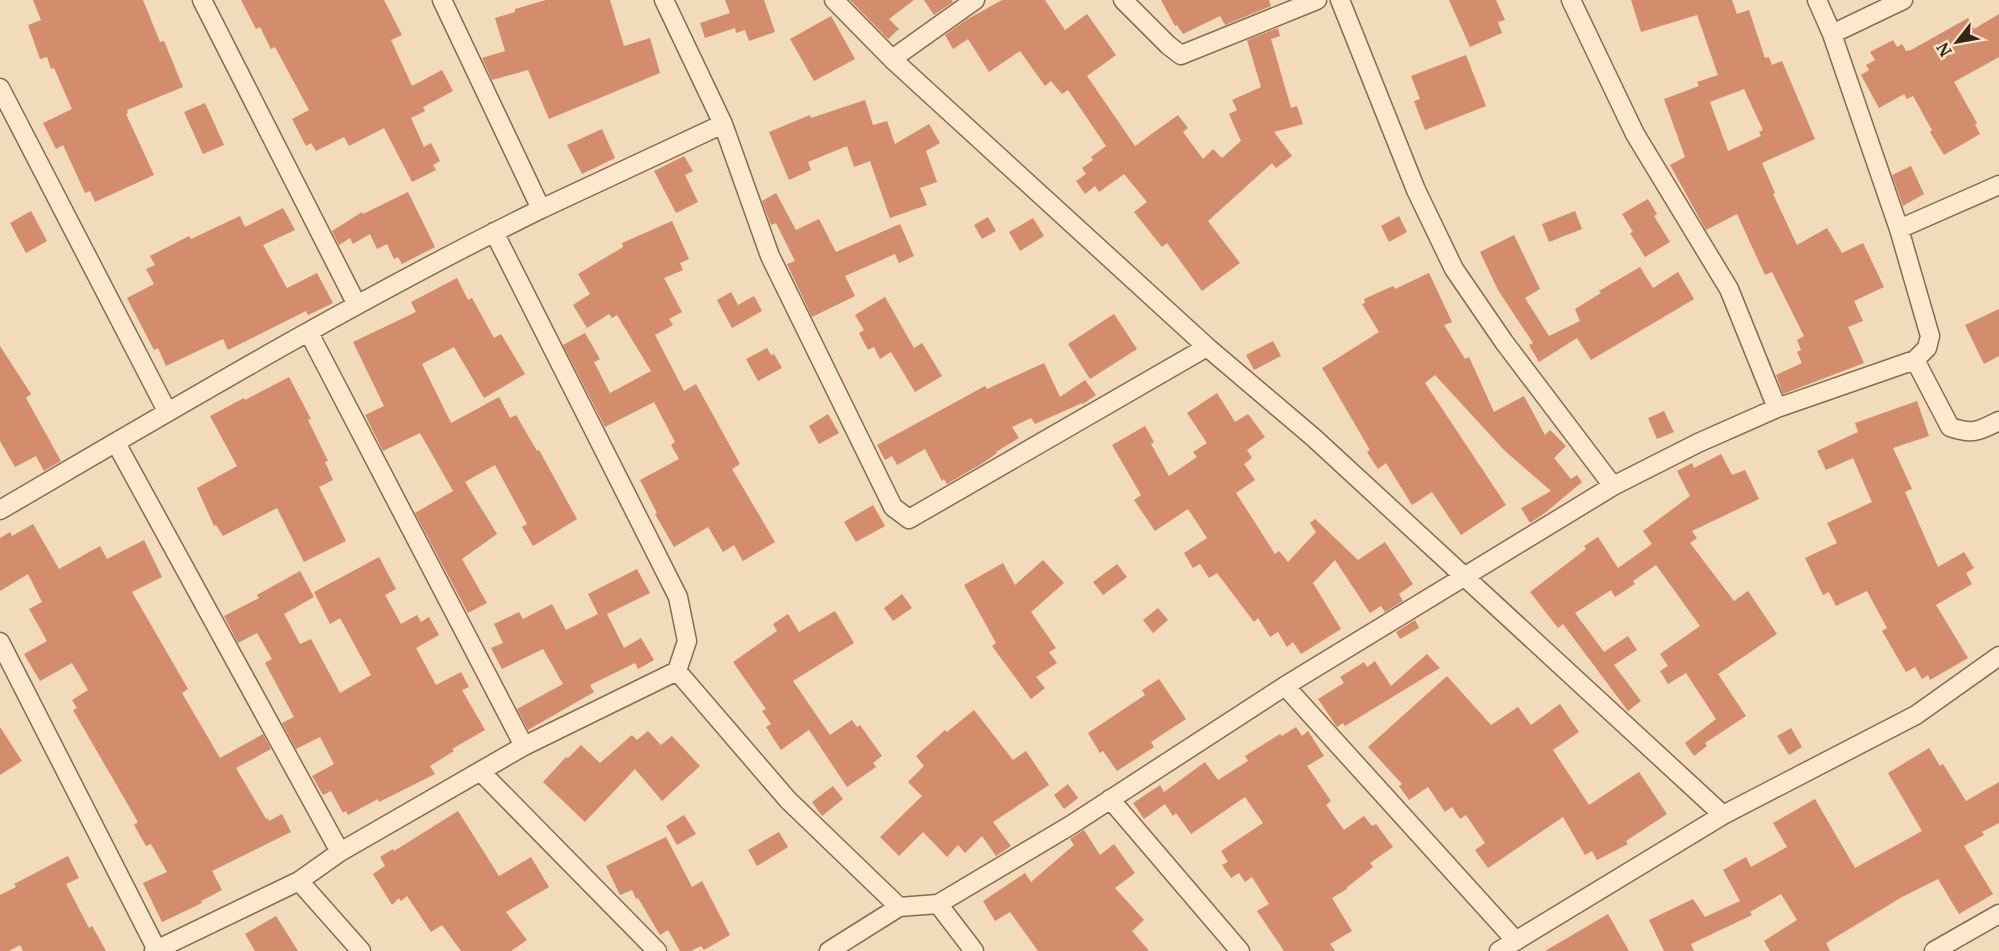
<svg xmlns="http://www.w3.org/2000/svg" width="1999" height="951" font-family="Merriweather,serif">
<rect width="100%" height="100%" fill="#f1dbba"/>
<path fill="#d38c6c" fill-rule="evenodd" d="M33,0h110l17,42 4,-1 19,46 -56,23 1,3 -2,1 28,61 -59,27 -5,-11 -5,2 -22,-48 -7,4 -13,-26 29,-14 -18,-41 -3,1 -4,-12 -7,2 -12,-34 13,-5z
M241,0h143l18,35 -11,5 21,46 30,-16 11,21 -30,16 2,4 -14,7 13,29 7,-4 9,18 -7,4 3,5 -24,12 -28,-54 -35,18 -5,-9 -28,14 -5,-8 -5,3 -14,-27 17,-9 -34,-63 -4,2 -11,-22 -4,2z
M546,0h64l14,46 26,-8 10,35 -111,46 -21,-49 -36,10 -10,-22 23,-7 -10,-33 20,-6v-3z
M725,0h39l11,32 -26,9 -4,-11 -9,3 -1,-5 -30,10 -5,-15 30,-10z
M850,0h64l-25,19 10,10 -11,10z
M924,0h28l1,2 -19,13z
M1002,0h43l20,30 22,-16 29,41 -29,21 48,70 43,-31 10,13 -5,4 20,27 10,-10 9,9 19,-17 -12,-27 8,-4 -5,-10 29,-13 -14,-47 31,-12 2,8 -9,3 20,69 6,-2 6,18 -29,8 18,24 -16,12 -4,-5 -64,58 32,42 -38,28 -35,-48 -5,4 -28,-35 13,-10 -23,-28 -25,18 -4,-6 -10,8 -9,-13 10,-7 -4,-6 11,-8 -2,-3 15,-11 -38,-56 -6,4 -11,-13 -6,5 -25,-35 -31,21 -21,-33 -15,10 -8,-14 21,-15z
M1161,0h108l2,6 -46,19 -5,-9 -37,18 -6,-9 -2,1z
M1449,0h47l9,20 -7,2 4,11 -32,14z
M1631,0h101l5,14 12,-4 16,48 4,-1 3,8 10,-4 33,78 -53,24 13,30 -2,1 24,51 30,-17 15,25 21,-10 21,44 -30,14 9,20 -15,6 16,36 -81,31 -7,-19 26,-12 -5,-11 4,-2 -4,-10 7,-4 -32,-64 -7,3 -28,-61 -31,16 -36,-65 15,-8 -21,-58 35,-13 -2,-4 21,-7 -21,-60 -56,17zM1744,89l19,41 -4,2 2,4 -33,15 -18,-49z
M1999,14v43l-45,25 23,41 -2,1 5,10 -36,21 -14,-23 2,-2 -19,-34 -6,3 -3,-5 -25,14 -18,-33 8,-5 -3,-5 9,-5 -5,-8 23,-12 4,7 5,-3 4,7 5,-1 57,-32 6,11z
M831,16l24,43 -41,22 -24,-42z
M1466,55l20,51 -61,24 -11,-29 6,-2 -9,-23z
M865,100l8,25 14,-4 8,23 34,-20 11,19 -14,8 11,31 -17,6 7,17 -37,13 -20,-57 -16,6 -7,-21 -39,16 3,8 -22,10 -20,-48 41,-17 1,3z
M205,103l19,42 -21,9 -19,-42z
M602,129l13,29 -33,16 -15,-29z
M684,156l9,15 -8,4 13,27 -22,11 -22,-42z
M1911,166l13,28 -21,12 -11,-31z
M408,192l27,55 -33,17 -4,-7 -4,2 -7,-15 -10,5 -7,-15 -17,10 -3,-6 -11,7 -7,-14 30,-19 1,2z
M776,193l20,37 23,-11 17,33 64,-28 14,32 -15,7 -4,-9 -50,22 10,20 -43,21 -25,-53 8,-3 -19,-38 -5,2 -9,-24z
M1648,199l9,15 -3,2 16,26 -25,15 -15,-24 3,-1 -11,-18z
M283,208l12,22 -32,15 24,43 30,-15 16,30 -25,12 -2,-4 -78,39 -5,-11 -57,27 -8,-18 -4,2 -27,-52 27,-14 -8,-15 9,-4 -5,-9 39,-20 2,3 49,-23 5,11z
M31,211l16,30 -21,12 -16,-30z
M1575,211l7,18 -33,13 -7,-18z
M1399,216l8,16 -18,10 -8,-16z
M988,217l8,14 -14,8 -8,-14z
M1033,218l11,18 -24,15 -11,-19z
M672,221l17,38 -9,4 3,7 -19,8 18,34 -13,7 4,6 -18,10 29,56 12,-7 44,80 -8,5 43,73 -32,19 -9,-16 -11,7 -15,-25 -34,20 -19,-33 2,-1 -17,-33 39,-21 -8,-14 4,-3 -21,-40 -49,25 -42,-82 22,-12 15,26 -6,3 16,31 41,-22 -34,-56 -5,3 -3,-4 -22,14 -14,-23 17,-11 -12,-20 45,-27 -1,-4z
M1514,235l26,54 -15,9 24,38 31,-15 -5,-12 26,-16 -2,-2 41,-24 13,21 25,-16 16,27 -103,61 -14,-22 -38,24 -10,-17 4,-2 -35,-53 -18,-38z
M1429,273l23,49 -8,3 21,34 4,-2 25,55 30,-16 21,39 5,-5 16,16 -12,12 17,21 6,-4 5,7 -37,31 -15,10 -9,-15 30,-17 -46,-40 -70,-76 -10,8 81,122 -45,30 -29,-43 -20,13 -26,-42 -8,6 -11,-17 3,-2 -48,-82 57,-36 -17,-28 3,-1 -1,-4 29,-13 2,3z
M457,278l11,22 4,-2 22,40 7,-4 24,40 -41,24 -30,-51 -32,17 29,59 48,-26 11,21 6,-3 21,36 2,-1 38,69 -44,27 -11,-19 5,-3 -32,-59 -30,17 32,52 -35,25 25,44 -19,10 -53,-100 38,-22 -33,-58 -37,18 -18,-36 19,-9 -31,-64 63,-30 -5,-10z
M731,292l7,13 16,-9 8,15 -30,17 -15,-28z
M885,297l29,51 8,-5 20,33 -27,16 -24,-40 -11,7 -6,-12 -6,3 -9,-17 5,-3 -9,-15z
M1999,309v47l-15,8 -19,-39z
M1114,314l23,35 -47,30 -22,-35z
M1273,341l8,15 -27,14 -8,-15z
M0,346l31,48 -5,4 35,63 -17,10 -8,-15 -21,11 -15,-26z
M767,348l4,7 3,-1 8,14 -24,13 -12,-22z
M1044,363l16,34 25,-17 11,15 -13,9 -1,-1 -47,21 -4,-6 -19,9 7,11 -23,14 1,1 -14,10 -36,21 -3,-5 -2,2 -17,-32 -28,16 -5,-9 -7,4 -8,-15 108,-59 2,3z
M289,377l22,42 -3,1 20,41 -3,1 8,18 -14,7 27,54 -42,21 -27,-54 -54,28 -7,-11 -2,1 -17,-38 40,-22 -27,-50 34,-18 1,2z
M1217,393l18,29 13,-8 17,23 -18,13 5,8 -8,6 11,16 -19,13 39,61 4,-3 9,11 28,-30 -6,-9 5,-4 43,41 27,-18 28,42 -14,10 4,7 -18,11 -4,-6 -11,7 -35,-53 -22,23 28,46 -40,25 -8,-12 -6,5 -9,-15 -8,5 -12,-19 -4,4 -37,-49 -8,5 -9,-14 -7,4 -9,-15 23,-15 -19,-29 -33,22 -21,-31 7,-5 -29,-50 33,-19 9,16 -3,2 18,32 28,-19 -4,-5 14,-9 -20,-30z
M1917,401l12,35 -36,12 19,41 -7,3 33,75 26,-15 10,16 -8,5 6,11 -36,21 32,53 -38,22 -2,-5 -6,4 -7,-12 -9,5 -24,-41 5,-3 -20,-37 -31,15 -7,-14 -6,3 -18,-37 32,-15 -10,-20 45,-21 -19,-44 -27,12 -9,-19 41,-19 -3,-9z
M1664,411l10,21 -17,7 -9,-21z
M828,414l11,19 -20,11 -10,-18z
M1721,454l11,21 13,-5 14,29 -67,32 5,7 -7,5 44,58 14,-10 29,43 -59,40 28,42 -41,27 2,3 -13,10 -9,-13 31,-24 -30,-46 -18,11 -8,-13 8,-5 -8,-12 40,-28 -44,-61 -23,16 2,3 -20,13 -4,-7 -36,23 29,39 24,-16 9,14 -23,15 27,36 -13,10 -65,-87 -5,4 -28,-36 56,-43 -2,-3 14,-9 20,31 34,-24 -9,-13 47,-35 -13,-25 15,-8 2,5z
M873,505l12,21 -29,16 -12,-20z
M33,524l26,45 41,-23 7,13 37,-19 18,37 -30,15 56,97 -6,4 38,65 43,-24 8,15 -35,19 30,51 2,-1 1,3 13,-7 9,18 -79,39 10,19 -21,11 1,2 -40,19 -19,-39 24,-11 -16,-28 -5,2 -12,-21 4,-3 -65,-112 4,-2 -5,-8 16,-10 -16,-27 -32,18 -16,-27 23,-13 -18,-32 13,-7 -14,-28 -28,17v-53l10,-6 2,4z
M379,557l17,32 -11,6 16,29 16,-9 4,7 8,-5 10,18 -23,13 20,37 25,-13 8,15 -7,3 23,40 -33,19 2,2 -24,15 5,8 -56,28 -1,-3 -30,16 -2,-4 -3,2 -12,-22 -8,4 -11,-19 22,-12 -14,-27 -24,12 -14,-26 12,-6 -29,-54 7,-4 -15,-26 -19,10 -14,-27 35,-18 -2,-3 43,-24 14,26 -30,17 16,30 11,-5 29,54 31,-18 -31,-57 -10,6 -16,-32z
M1043,560l21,23 -33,29 25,36 -7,4 8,11 -21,14 9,11 -14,11 -39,-53 4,-3 -32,-58 39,-22 12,22z
M1117,564l10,13 -24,18 -10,-13z
M637,569l13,24 -43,21 17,34 17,-10 13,22 -16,9 -3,-6 -45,22 4,7 -66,38 -11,-21 46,-25 -20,-35 -41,20 -11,-21 12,-5 -9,-19 25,-12 4,7 29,-15 14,26 32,-16 -10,-20z
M902,594l10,14 -19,13 -9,-13z
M1158,608l10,12 -15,13 -10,-13z
M835,611l19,32 -61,38 37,54 22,-15 5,7 3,-2 22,31 -9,7 3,4 -29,20 -38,-57 -28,20 -15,-23 5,-3 -9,-13 4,-2 -33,-47 44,-31 -4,-7 15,-10 11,18z
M1415,620l4,8 -19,11 -4,-7z
M1427,654l13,14 -95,58 -2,-3 -6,4 -19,-28 26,-16 -4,-6 24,-15 3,5 8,-6 16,25z
M1447,676l44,49 27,-18 13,18 29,-21 19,28 -26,18 36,55 50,-33 28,42 -41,27 2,3 -31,16 -5,-9 -7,4 -22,-38 -75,51 -13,-18 10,-7 -19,-28 -6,4 -8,-12 -7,5 -17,-25 -19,13 -10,-14 3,-2 -34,-37z
M1159,679l27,40 -35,23 3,5 -37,24 -14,-20 -3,2 -12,-20 57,-38 -3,-5z
M974,710l39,50 13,-9 23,34 -56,37 18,24 -15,10 -14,-20 -17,17 -7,-8 -11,12 -24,-25 -24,24 -19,-19 42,-41 -14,-14 16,-16 -8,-10 29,-26 2,2z
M0,727l22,34 -22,14z
M1296,727l6,9 6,-5 16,25 -17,10 24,35 -5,4 18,25 20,-14 8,10 4,-2 17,23 -23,16 3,4 -27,21 1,1 -15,9 20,33 -22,13 5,7h-51l-27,-40 12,-7 -17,-27 -7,5 -6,-9 -8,5 -9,-13 6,-3 -7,-11 42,-28 -18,-26 -54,37 -15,-21 -3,3 -8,-12 -21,15 -11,-16 27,-18 4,7 41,-30 13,18 30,-19 -3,-5 35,-22 2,2z
M1791,728l11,19 -13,8 -12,-19z
M648,731l13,14 11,-9 28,30 -38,35 -27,-32 -50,53 -42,-40 23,-25 2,1 13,-13 19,18 32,-28 5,5z
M1929,748l11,18 3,-2 23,37 33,-19v41l-17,9 2,3 -20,11 29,48 -34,20 -21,-35 -36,18 -76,46 4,8h-60l-6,-10 33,-21 -16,-26 -31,18 2,3 -61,29 3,7h-30l-15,-31 44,-21 12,18 35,-16 -17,-31 23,-13 5,10 36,-20 -14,-24 42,-24 40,69 67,-37 -34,-58z
M1068,784l10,14 -14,11 -10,-14z
M833,786l10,13 -21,17 -10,-14z
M458,811l41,65 32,-19 18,30 -43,25 21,28 -16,11h-50l-19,-26 -11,7 -24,-36 -6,5 -2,-3 -7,7 -19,-31 12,-8 -5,-9 13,-8 1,2z
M684,815l12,19 -19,11 -11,-19z
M1084,830l16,25 14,-11 21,29 -20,15 29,32 -12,11 17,20h-111l-28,-39 -15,9 -12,-20 42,-28 6,9 43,-37 -4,-6z
M779,832l9,15 -31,19 -9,-16z
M666,837l26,50 10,-6 28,54 -26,15 -3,-4 -10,5h-11l-12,-21 -8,5 -22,-37 -2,1 -4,-9 -12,5 -14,-29z
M68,856l11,22 -13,6 23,44 3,-2 14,25h-83l-3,-6 -11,6h-9v-56l16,-8 -2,-3z
M1608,914l21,37h-84z
M276,916l22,35h-43l-10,-17z"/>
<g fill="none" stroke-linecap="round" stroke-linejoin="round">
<defs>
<path id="street" d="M202,0l155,305
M664,0l59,124 47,132 123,251 16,12 298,-172
M834,0l58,59 315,288 106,90 410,378
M1123,0l45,45 13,10 136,-55
M1340,0l76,190 38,79 50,73 109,144
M1571,0l64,134 94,155 48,119
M1832,34l71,-34
M892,59l83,-59
M0,88l167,323
M541,209l182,-85
M1899,229l100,-44
M309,333l215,413
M1915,360l35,67c23,8 29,4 49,-6
M116,443l224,409
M0,510c178,-104 356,-210 541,-301l-99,-209
M0,642l157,308
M677,671l111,129 111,107
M1285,686l231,255
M481,772l176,179
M1110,799l130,152
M299,881l62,70
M938,904l36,47
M154,951l145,-70 41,-29 184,-106 153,-75 10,-30 -9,-44 -184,-365
M829,951l70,-44 39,-3 133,-79 214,-139 328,-200 85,-43 79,-35 138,-48 12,-12 3,-12 -31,-107 -67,-195 -15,-34
M1499,951l224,-136 193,-100 83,-59
M1934,951l65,-37"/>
</defs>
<use href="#street" stroke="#896a53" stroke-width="21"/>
<use href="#street" stroke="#fce9cd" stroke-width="18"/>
</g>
<g transform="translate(1957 42) rotate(239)" stroke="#f8e6ca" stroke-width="4.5" paint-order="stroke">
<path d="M0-4.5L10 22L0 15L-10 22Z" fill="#372419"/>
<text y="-9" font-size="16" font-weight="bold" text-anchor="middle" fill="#372419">N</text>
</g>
</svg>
